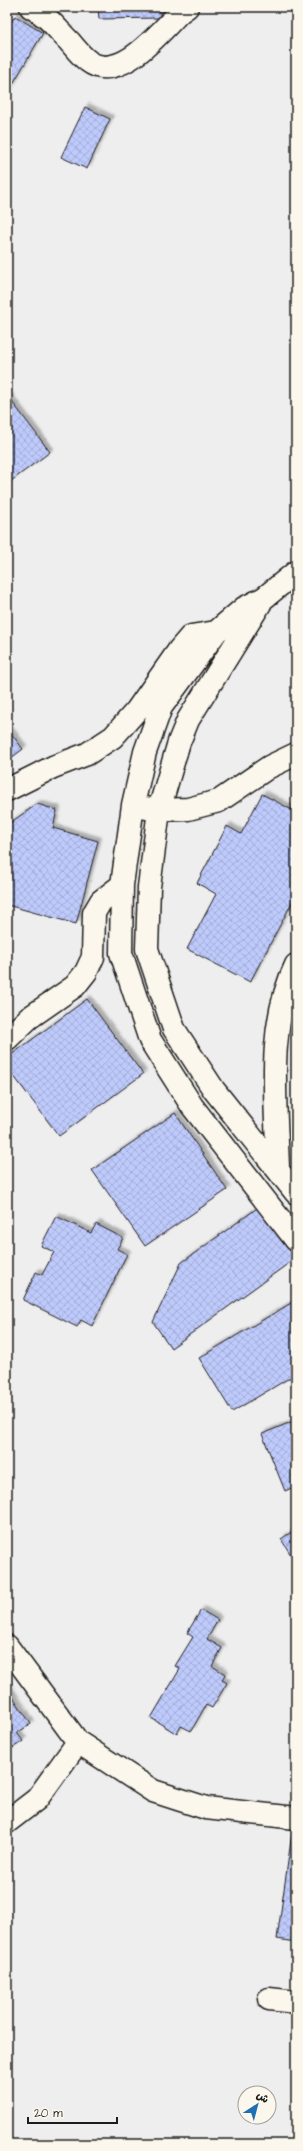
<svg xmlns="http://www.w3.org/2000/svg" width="303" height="2151" font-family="'Architects Daughter','Playpen Sans Arabic',sans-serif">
<defs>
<pattern id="building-cross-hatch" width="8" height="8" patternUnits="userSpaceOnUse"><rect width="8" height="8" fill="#becafb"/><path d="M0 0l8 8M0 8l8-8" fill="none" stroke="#a3add7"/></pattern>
<filter id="shadow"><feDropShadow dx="3.5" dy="-3.5" stdDeviation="1" flood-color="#0004"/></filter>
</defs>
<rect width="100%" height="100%" fill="#efeeef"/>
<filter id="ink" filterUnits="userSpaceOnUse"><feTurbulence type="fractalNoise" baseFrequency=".025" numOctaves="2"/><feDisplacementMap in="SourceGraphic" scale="8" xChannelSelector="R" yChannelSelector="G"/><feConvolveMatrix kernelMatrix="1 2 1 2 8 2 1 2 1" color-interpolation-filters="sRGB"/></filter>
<g filter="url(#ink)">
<path fill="url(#building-cross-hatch)" stroke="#1c1c1c" filter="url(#shadow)" d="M98,7h62v11l-61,1z
M15,16l28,17 -35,59 -1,-63z
M85,107l25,12 -23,50 -26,-12z
M7,395l43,57 -43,32z
M7,728l16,21 -16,12z
M262,794l34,18v83l-46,87 -63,-33 29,-55 -19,-11 30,-57 14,8z
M37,804l20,6 -4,18 45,13 -22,83 -69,-19v-80z
M87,999l56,75 -84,62 -52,-69v-9z
M175,1113l52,77 -82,56 -53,-76z
M260,1206l36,49v3l-125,90 -18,-26 28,-59z
M56,1216l35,17 5,-9 27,14 -6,11 10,5 -35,72 -11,-6 -4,7 -54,-27 13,-28 6,3 12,-23 -13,-6z
M296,1300v74l-64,38 -33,-54z
M296,1420v66l-11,5 -23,-57z
M296,1529v34l-15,-24z
M201,1610l17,10 -11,19 15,9 -10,18 13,8 -3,6 5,3 -15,25 -6,-3 -15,26 -10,-5 -4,8 -26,-16 29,-49 -5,-3 18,-29 -6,-4z
M7,1688l24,36 -14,9 6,8 -16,11z
M292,1833h4v109l-19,-3z"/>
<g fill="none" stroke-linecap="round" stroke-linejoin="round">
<defs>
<path id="minor" d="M31,7c17,9 25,21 38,34 6,7 12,15 19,20 31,24 73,-30 92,-49l7,-5
M296,572l-32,26 -20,10 -28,24 -55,75 -16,45 -12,53 -11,80 -1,68 29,87 42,66 104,134
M260,604l-72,116 -9,22 -20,68 -10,77 -2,62 27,80 40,61 82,103
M7,790l46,-23 34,-13 26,-17 24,-27 42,-60 12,-14 25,-4
M146,808l13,2 29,-1 31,-8 50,-34 27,-13
M7,1039l22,-21 46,-32 11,-14 7,-15 1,-44 7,-12 21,-16
M278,1168c-2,-67 -12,-141 18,-203
M7,1646l71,96 75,49 53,17 90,10
M7,1822l30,-23 41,-57
M269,1999l27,3"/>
</defs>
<use href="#minor" stroke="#1c1c1c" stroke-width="25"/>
<use href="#minor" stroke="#fbf7ec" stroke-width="22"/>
</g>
</g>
<rect width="303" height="2151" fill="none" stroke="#fbf7ec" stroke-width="24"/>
<rect x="12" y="12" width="279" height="2127" fill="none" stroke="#1c1c1c" stroke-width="1.5" filter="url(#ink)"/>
<g transform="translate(257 2105) rotate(36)"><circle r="19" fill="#fbf7ec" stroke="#a29f99"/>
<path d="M0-3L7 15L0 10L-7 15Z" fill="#1f6fb2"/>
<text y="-6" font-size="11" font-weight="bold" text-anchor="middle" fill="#1c1c1c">ش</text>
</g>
<path d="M28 2117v6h89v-6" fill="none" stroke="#1c1c1c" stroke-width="2"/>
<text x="34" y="2117" font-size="12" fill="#1c1c1c" stroke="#fbf7ec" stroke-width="3" paint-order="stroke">20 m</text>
</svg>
